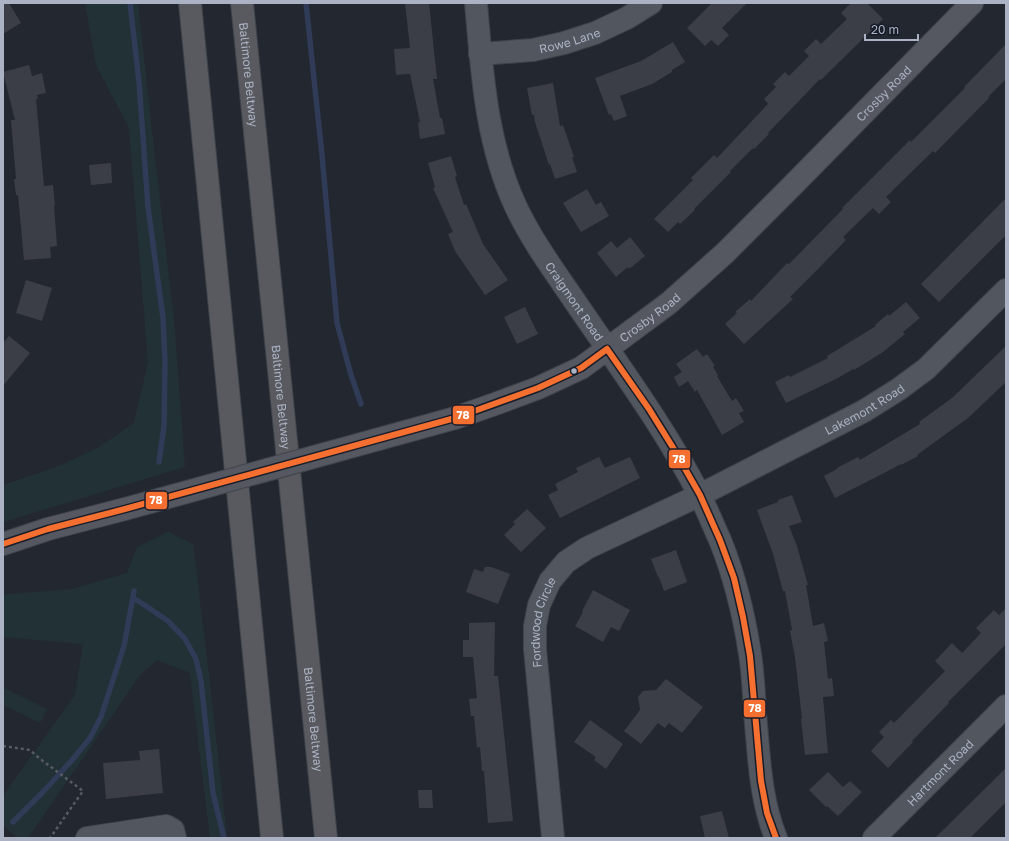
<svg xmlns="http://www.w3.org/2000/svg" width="1009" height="841" font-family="'Golos Text',sans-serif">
<rect width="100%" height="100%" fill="#232730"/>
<path fill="#213136" d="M85,3h53l16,146 20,171 11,147 -182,55v-37l56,-19 40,-19 35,-24 14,-61 -19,-234 -33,-63z
M168,532l25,12 16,130 18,164h-17l-20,-165 -33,-13 -17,15 -112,163h-11l-14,-13v-29l72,-101 8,-51 -80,-7v-42l9,-1 60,-5 55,-16 10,-26z
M4,688l43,21 -7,14 -37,-18z"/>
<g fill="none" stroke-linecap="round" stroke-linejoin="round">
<path stroke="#2f3b57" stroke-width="5.5" d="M130,3l9,79 9,125 15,111 2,43 -1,65 -5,36
M306,3l16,152 15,168 14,52 10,29
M133,598l13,8 22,15 17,18 11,20 5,22 12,112 11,45
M13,822l29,-29 31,-34 17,-21 11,-21 23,-71 10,-55"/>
</g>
<path fill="#3b3e47" d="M3,3h6l12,20 -18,11z
M405,3h24l8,76h-4l7,39h2l3,16 -25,5 -2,-17h2l-10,-48 -14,1 -2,-26 16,-1z
M712,3h35l-25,25 7,7 -11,11 -7,-6 -6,6 -18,-18z
M851,3h16l16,16 -62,61 -1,-1 -52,54 1,1 -15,15 -1,-1 -23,23 1,1 -37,37 1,1 -15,14 -2,-2 -10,10 -14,-13 39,-39 -2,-2 23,-23 3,3 51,-54 -4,-5 12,-12 -3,-3 12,-12 4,4 20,-20 -5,-5 12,-12 5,5 26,-25 -6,-6z
M673,42l12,20 -13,8v2l-20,12 -32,12 7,20 -13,5 -3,-7 -2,1 -14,-37 46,-17z
M1006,44v35l-18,18 1,1 -54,55 -2,-2 -47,46 5,5 -12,12 -6,-6 -30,29 3,3 -27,28 -29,29 3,2 -49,45 -19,-20 12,-11 -2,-1 15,-13 1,2 36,-38 2,1 54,-55 -1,-1 68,-68 1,2 54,-54 -1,-1z
M29,65l3,11 10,-3 4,20 -9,2 1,4h-2l8,87 9,-1 2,21h-1l3,40 -7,1 1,11 -27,2 -6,-65h-2l-2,-16h2l-5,-59h4l-12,-48z
M553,83l7,43 3,-1 11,32h-2l5,15 -22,7 -5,-15 -1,1 -14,-43 -1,-7h-2l-5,-27z
M451,156l6,20 -2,1 9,28 2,-1 17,40 25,36 -23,15 -30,-44 -7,-17 5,-2 -20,-44 2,-1 -7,-24z
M111,163l1,20 -21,2 -2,-20z
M587,189l9,16 5,-3 8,14 -28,16 -18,-29z
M1006,198v37l-67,67 -18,-18z
M630,237l15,19 -16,13 -1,-2 -12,10 -19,-24 14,-12 6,7z
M26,280l26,8 -10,33 -26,-8z
M906,302l14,16 -17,14 2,2 -22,18 -29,18 -1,-1 -15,9 -52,25 -11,-21 14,-7 1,2 38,-19 -1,-2 49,-30 -1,-1 13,-11 1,2z
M525,307l13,27 -21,10 -13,-27z
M9,336l21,17 -27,33v-43z
M1006,346v36l-38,36 -51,37 1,1 -17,9v-1l-15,8 -51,26 -11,-22 13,-7v-1l21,-11 2,3 60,-36 -1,-2 33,-24z
M697,349l6,8 4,-3 8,12 -2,1 5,8 -1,1 15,25 4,-3 8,13 -5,2 5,9 -22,13 -25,-45 -2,2 -7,-11 -9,6 -5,-10 8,-5 -6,-8z
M599,457l6,11 25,-11 10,21 -80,40 -12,-23 10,-5 -3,-6 23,-12 -2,-4z
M792,495l10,27 -13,4 8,20 11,39h-2l7,41 11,-3 4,18 -4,1 4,37 4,-1 2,18 -11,1 5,56 -23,2 -4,-36h1l-7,-62 -5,-26 2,-1 -7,-39h-2l-10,-37 -16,-44 21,-8v-2z
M527,509l19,19 -25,24 -17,-17 11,-11 -2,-2z
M676,550l11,32 -23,9 -5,-14h-1l-7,-18z
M485,567h6l19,7 -12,30 -32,-12 8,-23 9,3z
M593,590l37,20 -11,21 -8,-4 -8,15 -28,-16 8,-14 -1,-1z
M1006,608v36l-58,58 1,1 -37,38 1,1 -25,26 -17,-17 13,-14 -5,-5 12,-12 3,3 51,-52 -10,-10 17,-18 10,10 19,-20 -5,-5 18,-18 5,5z
M495,622l-1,54h4l15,145 -25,2 -4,-52h-2l-2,-24 -3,1 -3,-32h-3l-2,-17 8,-1 -4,-41h-10v-17h6v-17z
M666,679l37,28 -21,26 -13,-10 -4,5 -7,-5 -17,21 -17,-13 16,-21 -2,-13 5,-6 13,-1z
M590,720l33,24 -17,25 -12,-9 2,-3 -22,-15z
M159,749l4,44 -57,6 -3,-36 37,-3 -1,-9z
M1006,768v34l-36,36h-35z
M828,772l15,15 7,-6 12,11 -24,24 -11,-10 -1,1 -17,-17z
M418,790h14l1,18h-14z
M722,811l7,27h-24l-5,-22z"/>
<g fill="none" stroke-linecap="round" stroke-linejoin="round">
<defs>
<g id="minor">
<path id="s1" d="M476,3c6,69 10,140 40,204 16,34 39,65 60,96 43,63 88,124 123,191 8,15 14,31 21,46 15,37 24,75 30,114 3,19 4,39 5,59 4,42 5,86 21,125"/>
<path id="s2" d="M480,54l53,-4 31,-7 31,-10 32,-15 24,-15"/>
<path d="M87,838l79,-12 7,4 2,8"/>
<path id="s3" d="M553,838l-18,-189v-23l4,-21 11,-24 16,-19 21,-14 113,-53 164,-84 35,-22 27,-20 80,-79"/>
<path id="s4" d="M874,838l132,-132"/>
</g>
<g id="major">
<path id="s5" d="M379,439l76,-21 40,-14 43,-16 43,-20 26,-19 62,-46 56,-50 68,-68 179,-182"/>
<path d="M3,544l45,-15 77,-20"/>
</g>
<g id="highway">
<path d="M190,3l82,835"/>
<path id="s6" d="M242,3l84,835"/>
</g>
</defs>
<use href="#minor" stroke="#3f4249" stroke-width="24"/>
<use href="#major" stroke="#40444d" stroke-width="24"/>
<use href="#highway" stroke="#3f434c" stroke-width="24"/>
<path stroke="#565a62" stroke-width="2.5" stroke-dasharray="3 3" stroke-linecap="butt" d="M3,746l27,4 9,8 44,33 -33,47"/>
<use href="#minor" stroke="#52565f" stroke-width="22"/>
<use href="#major" stroke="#555861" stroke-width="22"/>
<use href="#highway" stroke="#585a5f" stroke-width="22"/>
<defs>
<path id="major-bridge" d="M125,509l254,-70"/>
</defs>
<use href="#major-bridge" stroke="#40444d" stroke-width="24" stroke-linecap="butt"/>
<use href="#major-bridge" stroke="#555861" stroke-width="22"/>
<defs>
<path id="bus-1" d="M607,349l42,60 23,37 28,49 20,45 14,38 9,39 7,39 11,125 6,32 9,25
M3,544l45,-15 77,-20 330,-91 83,-30 43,-20 26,-19"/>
</defs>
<use href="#bus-1" stroke="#181d2a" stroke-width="9"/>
<use href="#bus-1" stroke="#f46f30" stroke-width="6"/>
</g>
<circle fill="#abb2c3" stroke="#181d2a" stroke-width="1.5" cx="574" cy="371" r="3.5"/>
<g text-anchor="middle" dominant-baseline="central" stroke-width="4" stroke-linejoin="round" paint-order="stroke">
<g font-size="12" fill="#abb2c3" stroke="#181d2a">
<text stroke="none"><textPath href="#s2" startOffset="91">Rowe Lane</textPath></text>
<text stroke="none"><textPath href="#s6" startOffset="72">Baltimore Beltway</textPath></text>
<text stroke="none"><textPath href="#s5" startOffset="624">Crosby Road</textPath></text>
<text stroke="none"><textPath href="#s1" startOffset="320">Craigmont Road</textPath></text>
<text stroke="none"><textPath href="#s5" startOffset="300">Crosby Road</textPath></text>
<text stroke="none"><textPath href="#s6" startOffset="396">Baltimore Beltway</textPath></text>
<text stroke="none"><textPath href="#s3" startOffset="621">Lakemont Road</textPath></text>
<text stroke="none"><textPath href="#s3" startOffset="218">Fordwood Circle</textPath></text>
<text stroke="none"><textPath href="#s6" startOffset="720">Baltimore Beltway</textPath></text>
<text stroke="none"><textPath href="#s4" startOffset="93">Hartmont Road</textPath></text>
</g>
</g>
<g stroke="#181d2a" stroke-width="1.5">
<rect x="452" y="405" width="23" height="20" rx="4" fill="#f46f30"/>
<rect x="668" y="449" width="23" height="20" rx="4" fill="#f46f30"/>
<rect x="145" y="491" width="23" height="19" rx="4" fill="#f46f30"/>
<rect x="743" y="699" width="23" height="19" rx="4" fill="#f46f30"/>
</g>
<g font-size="11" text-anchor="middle" font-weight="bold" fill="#fff">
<text x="463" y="419">78</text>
<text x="679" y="463">78</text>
<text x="156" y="504">78</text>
<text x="755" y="712">78</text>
</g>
<rect width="1009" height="841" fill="none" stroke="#abb2c3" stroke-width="8"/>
<path d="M865 34v6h53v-6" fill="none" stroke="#abb2c3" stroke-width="2"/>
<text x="871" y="34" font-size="12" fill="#abb2c3" stroke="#181d2a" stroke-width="3" paint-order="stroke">20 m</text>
</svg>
